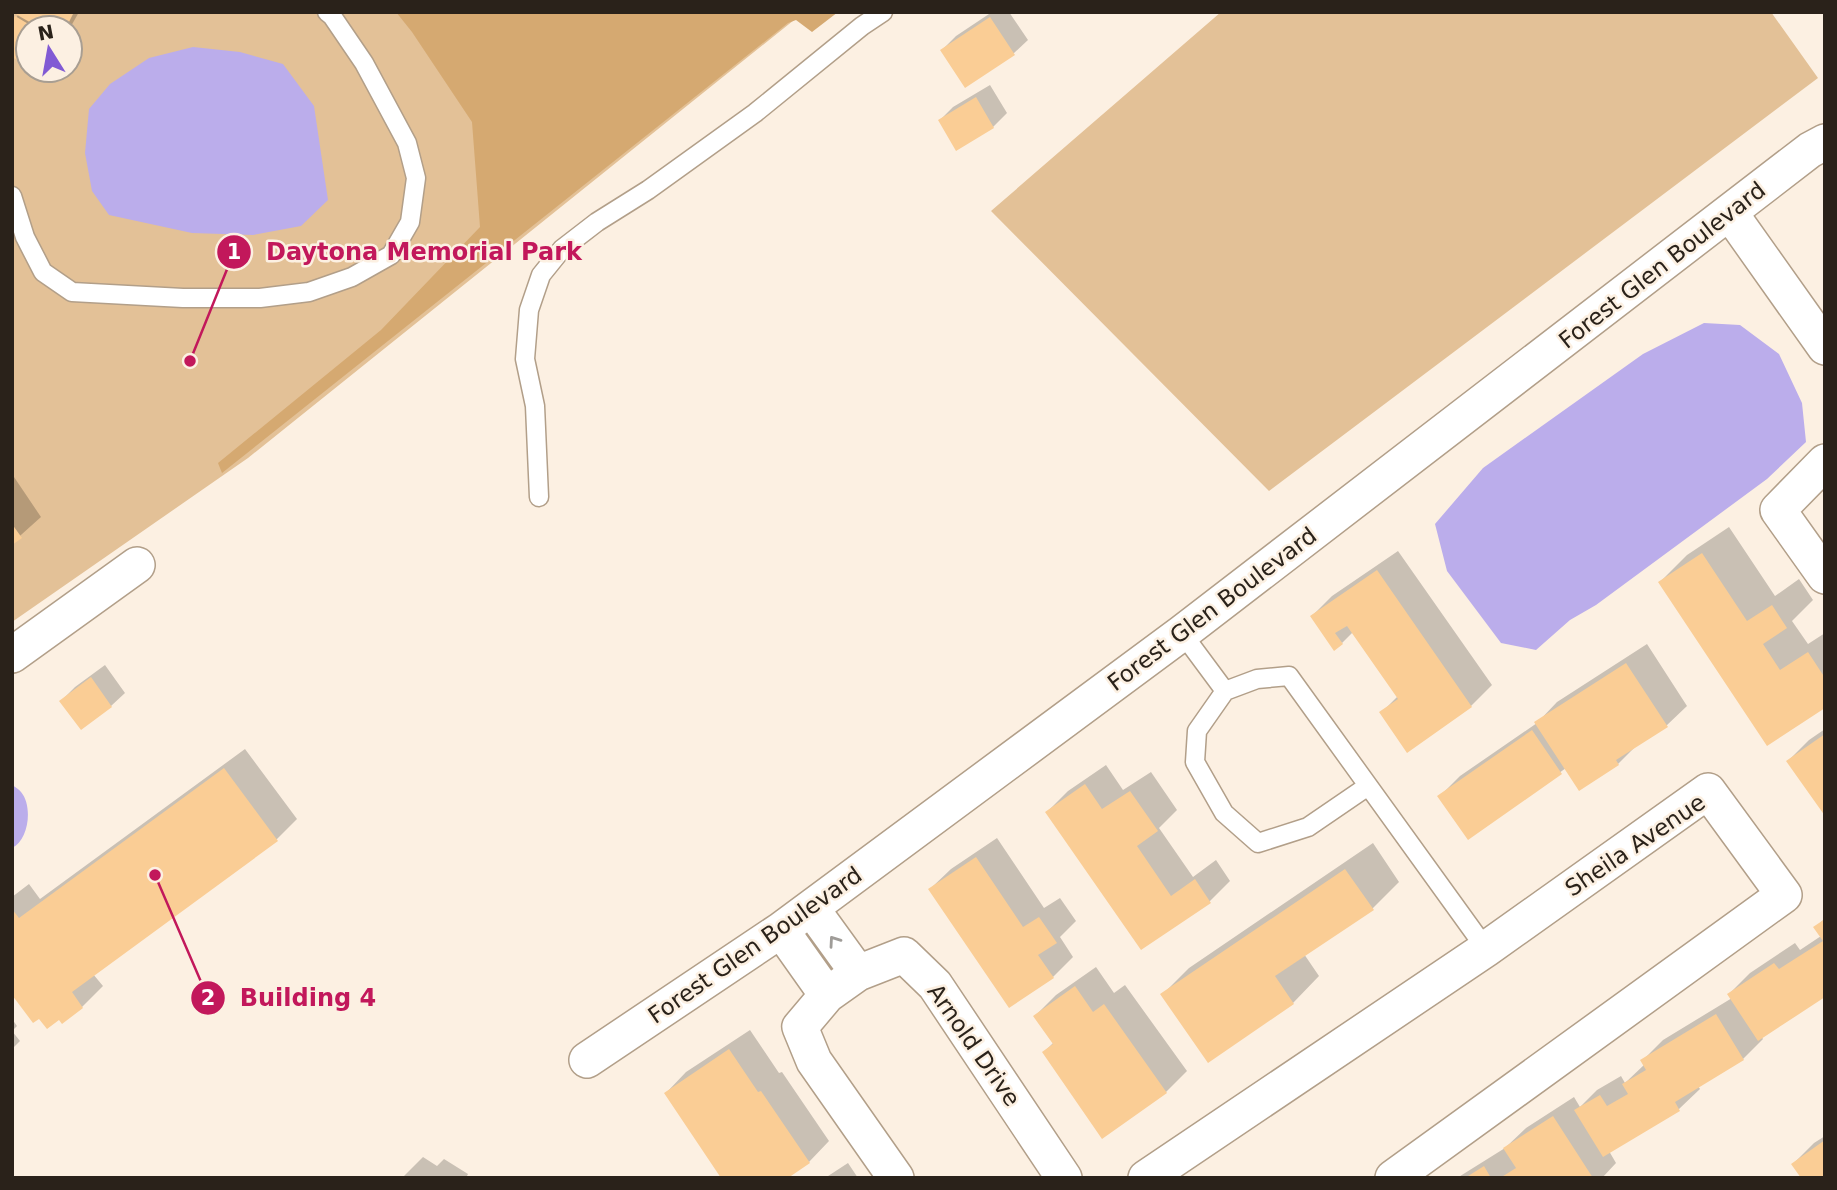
<svg xmlns="http://www.w3.org/2000/svg" width="1837" height="1190" font-family="'DejaVu Sans',sans-serif">
<rect width="100%" height="100%" fill="#fcf0e2"/>
<path fill="#e3c197" fill-rule="evenodd" d="M12,12h792l-556,446 -236,164zM28,28h42v42h-42z
M1221,12h550l47,66 -549,413 -278,-280z"/>
<path fill="#d5a971" d="M396,12h442l-26,20 -16,-12 -8,3 -566,450 -4,-10 163,-133 99,-103 -8,-105 -60,-90z"/>
<path fill="#bbadeb" d="M193,47l47,5 43,12 31,42 14,94 -27,26 -48,9 -61,-2 -83,-18 -17,-24 -7,-38 4,-44 21,-25 39,-26z
M1704,323l36,2 39,29 23,49 4,39 -39,37 -171,126 -26,15 -34,30 -35,-7 -54,-72 -12,-47 48,-56 160,-114z
M12,785c3,2 7,4 9,7 12,14 8,48 -9,56z"/>
<path fill="#0003" d="M12,12h67l-9,16h-42v36l-16,-40 6,-9z
M992,12h17l19,28 -14,13 -48,32 -24,-35 14,-14z
M990,85l17,28 -14,14 -36,21 -17,-28 13,-13z
M12,474l29,43 -29,26z
M1729,527l46,69 24,-17 14,21 -21,21 16,23 17,-11v73l-165,-124 27,-27z
M1398,551l94,134 -21,21 -64,44 -25,-38 16,-16 -45,-64 -11,11 -30,-27 20,-20z
M1647,644l40,62 -21,20 -30,20 -18,18 -52,4 -97,70 -29,-42 20,-20 77,-53 20,-21z
M105,665l20,28 -14,13 -50,-5 14,-14z
M1825,729v84l-37,-52 21,-21z
M245,749l52,70 -20,20 -184,135 10,12 -21,21 -19,15 -51,-30v-95l17,-13 11,15z
M1106,765l17,25 28,-18 26,38 -18,18 34,49 23,-17 14,21 -20,20 -69,47 -94,-136 21,-21z
M997,838l47,70 16,-10 16,23 -16,16 13,20 -20,20 -123,-88 21,-20z
M1373,843l26,39 -27,27 -68,45 15,22 -26,27 -130,-9 26,-26z
M1825,918v77l-64,41 2,3 -20,20 -45,27 2,3 -21,20 -70,42 7,12 -14,15h-145l48,-30 21,-20 48,-31 6,10 17,-17 24,-14 4,7 20,-19 -2,-4 20,-20 69,-42 -3,-4 21,-21 45,-30 5,7 21,-14 -5,-9z
M1096,967l18,26 11,-8 62,86 -21,21 -64,45 -58,-85 10,-10 -19,-26 21,-21z
M12,1019l5,7 -5,5 8,10 -8,8z
M750,1030l29,43 3,-1 47,69 -20,21 -143,-69 20,-21z
M1825,1136v42l-32,-14 21,-21z
M423,1157l14,9 7,-7 24,15 -2,4h-64z
M848,1163l10,15h-33z"/>
<path fill="#facd95" d="M12,12h62l-8,16h-26z
M15,16l20,12h-7v38l-16,-9v-36z
M990,17l25,38 -50,33 -25,-38z
M976,97l18,31 -38,23 -18,-31z
M12,524l10,14 -10,7z
M1702,553l45,68 25,-16 15,23 -24,16 17,26 28,-18 17,26v30l-58,38 -109,-164z
M1377,570l95,137 -65,46 -28,-41 19,-13 -51,-73 -12,7 8,11 -9,7 -24,-35z
M1626,663l42,64 -52,33 3,5 -40,26 -45,-69z
M91,677l21,30 -31,23 -22,-29z
M1532,730l30,44 -94,66 -31,-44z
M1825,734v82l-39,-55z
M224,768l54,73 -206,151 11,16 -21,16 -3,-4 -12,9 -8,-10 -6,4 -21,-28v-86l7,9z
M1085,784l17,25 28,-18 28,40 -21,15 34,50 24,-17 16,24 -70,47 -96,-138z
M976,857l47,70 16,-10 18,26 -19,12 16,23 -45,30 -81,-119z
M1345,869l29,41 -99,66 19,28 -86,59 -48,-69z
M1825,919v78l-67,44 -31,-47 47,-31 5,6 44,-28 -10,-14z
M1075,986l18,26 11,-8 63,89 -65,46 -60,-87 11,-8 -20,-28z
M1716,1014l28,46 -69,42 5,9 -77,46 -29,-47 26,-15 7,11 21,-12 -6,-10 24,-14 -6,-10z
M729,1049l29,43 3,-1 49,72 -22,15h-67l-57,-85z
M1553,1116l40,62h-93l16,-10 -13,-20z
M1825,1140v38h-24l-10,-14z
M1484,1166l7,12h-26z"/>
<g fill="none" stroke-linecap="round" stroke-linejoin="round">
<defs>
<path id="service" d="M12,196l13,41 18,35 29,20 111,6h77l49,-6 43,-15 39,-22 19,-33 6,-44 -9,-35 -43,-80 -32,-47 -5,-4
M539,497l-4,-91 -10,-47 4,-49 12,-35 21,-26 35,-27 51,-32 107,-77 107,-87 21,-14
M1182,633l43,58 32,-12 32,-3 197,273
M1225,691l-28,40 -2,31 29,51 34,30 50,-16 60,-41"/>
<path id="minor" d="M1730,213l95,134
M1825,462l-47,48 47,66
M12,655l125,-90
M811,908l47,65
M781,930l46,65
M587,1060l194,-130 401,-297 628,-483 15,-8
M896,1178l-82,-117 -14,-34 27,-32 31,-22 46,-18 31,30 129,193
M1146,1178l340,-229 222,-158 76,104 -391,283"/>
</defs>
<use href="#service" stroke="#b29f89" stroke-width="21"/>
<use href="#minor" stroke="#b29f89" stroke-width="38"/>
<use href="#service" stroke="#fff" stroke-width="18"/>
<use href="#minor" stroke="#fff" stroke-width="35"/>
</g>
<defs><path id="oneway-chevron" d="M-2-3.5L2.5 0L-2 3.5" fill="none" stroke-width="1.6" stroke-linecap="round" stroke-linejoin="round" transform="scale(1.75)"/></defs>
<use stroke="#9f9c98" href="#oneway-chevron" transform="translate(834 941) rotate(-125)"/>
<g text-anchor="middle" dominant-baseline="central" stroke-width="5" stroke-linejoin="round" paint-order="stroke">
<g font-size="23" fill="#2a221a" stroke="#fcf0e2">
<text transform="translate(1662 265) rotate(-38)">Forest Glen Boulevard</text>
<text transform="translate(1212 609) rotate(-37)">Forest Glen Boulevard</text>
<text transform="translate(1635 845) rotate(-34)">Sheila Avenue</text>
<text transform="translate(755 945) rotate(-35)">Forest Glen Boulevard</text>
<text transform="translate(974 1045) rotate(55)">Arnold Drive</text>
</g>
</g>
<path fill="none" stroke="#c2185b" stroke-width="2.5" d="M190 361L234 252M155 875L208 998"/>
<g fill="#c2185b" stroke="#fcf0e2" stroke-width="2.5">
<circle cx="190" cy="361" r="7"/>
<circle cx="155" cy="875" r="7"/>
<circle cx="234" cy="252" r="18"/>
<circle cx="208" cy="998" r="18"/>
</g>
<g font-size="21" text-anchor="middle" font-weight="bold" fill="#fff">
<text x="234" y="259">1</text>
<text x="208" y="1005">2</text>
</g>
<g font-size="24" text-anchor="middle" font-weight="bold" fill="#c2185b" stroke="#fcf0e2" stroke-width="5" stroke-linejoin="round" paint-order="stroke">
<text x="424" y="260">Daytona Memorial Park</text>
<text x="308" y="1006">Building 4</text>
</g>
<rect width="1837" height="1190" fill="none" stroke="#2a221a" stroke-width="28"/>
<g transform="translate(49 49) rotate(349)"><circle r="33" fill="#fcf0e2" stroke="#a89e92" stroke-width="2"/>
<path d="M0-5L12 26L0 18L-12 26Z" fill="#815ad4"/>
<text y="-10" font-size="19" font-weight="bold" text-anchor="middle" fill="#2a221a">N</text>
</g>
</svg>
